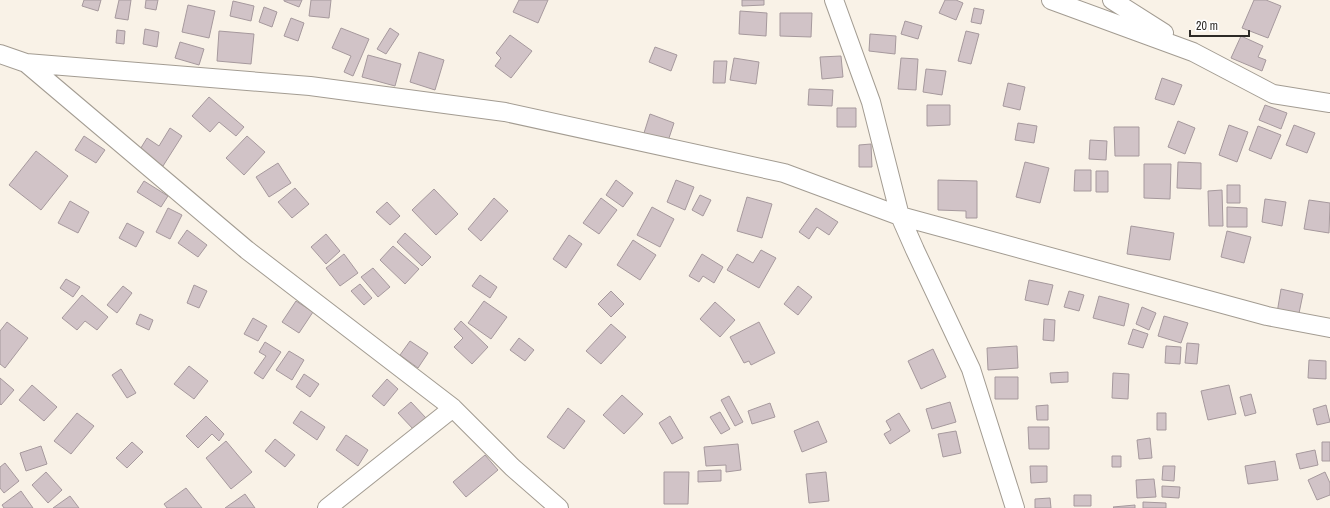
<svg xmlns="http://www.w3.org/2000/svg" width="1330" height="508" font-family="'Archivo Narrow',sans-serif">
<rect width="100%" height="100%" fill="#f9f2e7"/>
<path fill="#d1c3c7" stroke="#a6999d" d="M84,0h17l-3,11 -16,-5z
M119,0h12l-3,20 -13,-2z
M146,0h12l-2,10 -11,-2z
M284,0h18l-3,7 -15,-6z
M311,0h20l-2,18 -20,-2z
M519,0h29l-10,23 -25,-11z
M742,0h22v5l-22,1z
M945,0h11l7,3 -7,17 -17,-7z
M1254,0h12l15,6 -13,32 -26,-10z
M233,1l21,5 -3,15 -21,-5z
M188,5l27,6 -6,27 -27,-6z
M264,7l13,5 -5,15 -13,-5z
M974,8l10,2 -3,14 -10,-2z
M740,11l27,2 -1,23 -27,-2z
M780,13h32l-1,24 -31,-1z
M291,18l13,5 -6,18 -14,-5z
M905,21l17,5 -4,13 -17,-5z
M341,28l28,11 -16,37 -9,-4 7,-16 -19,-8z
M390,28l9,6 -13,20 -9,-5z
M145,29l14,3 -2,15 -14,-3z
M117,30l8,1 -1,13 -8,-1z
M219,31l35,3 -3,30 -34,-3z
M966,31l13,3 -8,30 -13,-3z
M870,34l26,2 -1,18 -26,-3z
M510,35l22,16 -21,27 -16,-12 6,-8 -5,-5z
M1241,36l22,10 -5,11 8,3 -4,11 -31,-13z
M180,42l24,7 -5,16 -24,-7z
M655,47l22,8 -6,16 -22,-9z
M419,52l25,8 -9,30 -25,-8z
M368,55l33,9 -6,22 -33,-9z
M841,56l2,21 -21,2 -2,-22z
M734,58l25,4 -3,22 -26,-4z
M901,58l17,1 -2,31 -18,-1z
M714,61h13l-2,22h-12z
M926,69l20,2 -4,24 -19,-3z
M1162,78l20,7 -8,20 -19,-6z
M1008,83l17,4 -5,23 -17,-4z
M809,89l24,1 -1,16 -24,-1z
M209,97l35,30 -8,9 -17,-14 -9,10 -18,-16z
M927,105h23v20l-23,1z
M1265,105l22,8 -6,16 -22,-9z
M837,108h19v19h-19z
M650,114l24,9 -6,18 -24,-8z
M1178,121l17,7 -10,26 -17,-7z
M1018,123l19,3 -3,17 -19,-3z
M1229,125l19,7 -11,30 -18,-7z
M1294,125l21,8 -8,20 -21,-8z
M1258,126l23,9 -10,24 -22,-9z
M1114,127h25v29h-24z
M170,128l12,8 -19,30 -24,-15 8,-13 12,8z
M84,136l21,14 -9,13 -21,-13z
M247,136l18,16 -21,23 -18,-17z
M1090,140l17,1 -1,19 -17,-1z
M871,144l1,23h-13v-22z
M36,151l32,25 -27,34 -32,-25z
M1025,162l24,6 -9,35 -24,-6z
M1178,162l23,1v26l-24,-1z
M278,163l13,20 -22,14 -13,-20z
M1144,164h27l-1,35 -26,-1z
M1075,170h16v21h-17z
M1096,171h12v21h-12z
M616,180l17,13 -10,14 -17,-12z
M676,180l18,7 -9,23 -18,-8z
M938,180l39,1v37h-11v-7l-28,-1z
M144,181l24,15 -7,11 -24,-15z
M1227,185h13v18h-13z
M295,188l14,16 -17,14 -14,-16z
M434,189l24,25 -22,21 -24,-25z
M1222,190l1,36h-14l-1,-35z
M700,195l11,5 -8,16 -11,-6z
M747,197l25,7 -10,34 -25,-7z
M494,198l14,13 -27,30 -13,-12z
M601,198l16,12 -18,24 -16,-11z
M1265,199l21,3 -4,24 -20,-4z
M1309,200l21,3 -1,30 -25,-4z
M70,201l19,11 -11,21 -20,-10z
M387,202l13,14 -10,9 -14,-13z
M652,207l22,12 -14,28 -23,-12z
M1227,207l20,1v19h-20z
M168,208l14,7 -12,24 -14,-7z
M816,208l22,14 -9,13 -12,-8 -8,12 -10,-7z
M127,223l17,9 -8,15 -17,-9z
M1131,226l43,7 -4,27 -43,-6z
M187,230l20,15 -9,12 -20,-14z
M1227,231l24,6 -7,26 -23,-6z
M405,233l26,24 -9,9 -25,-24z
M326,234l14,17 -14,13 -15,-17z
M569,235l13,9 -16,24 -13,-9z
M633,240l23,15 -16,25 -23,-15z
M393,246l26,23 -14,15 -25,-24z
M761,250l15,8 -17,30 -32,-18 10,-16 16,9z
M344,254l14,19 -18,13 -14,-18z
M702,254l21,13 -9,16 -11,-7 -4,6 -10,-6z
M373,268l17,19 -12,10 -17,-20z
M480,275l17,12 -7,11 -18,-12z
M66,279l14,8 -7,10 -13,-9z
M1029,280l24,5 -5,20 -23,-5z
M360,284l12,14 -8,7 -13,-14z
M194,285l13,6 -8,17 -12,-5z
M123,286l9,7 -15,20 -10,-8z
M798,286l14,11 -14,18 -14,-11z
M1281,289l22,5 -5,24 -21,-5z
M611,291l13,13 -13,13 -13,-13z
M1069,291l15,4 -5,16 -15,-4z
M82,295l26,22 -11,13 -12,-9 -8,9 -15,-12z
M1099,296l30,8 -5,22 -31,-8z
M296,301l17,11 -14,21 -17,-11z
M484,301l23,16 -16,22 -23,-16z
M715,302l20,18 -15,17 -20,-18z
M1142,307l14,6 -7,17 -13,-6z
M140,314l13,6 -4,10 -13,-6z
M1164,316l24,7 -7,20 -23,-7z
M253,318l14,8 -9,15 -14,-7z
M1044,319l11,1 -1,21 -11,-1z
M461,321l27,26 -16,17 -18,-17 9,-9 -9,-9z
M7,322l21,16 -23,30 -5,-4v-33z
M759,322l16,31 -24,12 -2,-4 -5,2 -14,-26z
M611,324l15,13 -25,27 -15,-13z
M1133,329l15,5 -5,14 -15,-4z
M519,338l15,12 -9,11 -15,-11z
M410,341l18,12 -10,15 -18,-13z
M265,342l16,10 -18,27 -9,-6 12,-17 -7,-4z
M1187,343l12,1 -2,20 -12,-1z
M1017,346l1,22 -30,2 -1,-22z
M1166,346l15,1 -1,17 -15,-1z
M933,349l13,28 -25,12 -13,-28z
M289,351l15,9 -12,20 -16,-10z
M1309,360l17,1v18l-18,-1z
M189,366l19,15 -14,18 -20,-15z
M121,369l15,24 -9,5 -15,-23z
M1068,372v10l-17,1 -1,-10z
M1113,373l16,1 -1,25 -16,-1z
M304,374l15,10 -9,13 -14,-10z
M995,377h23v22h-23z
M0,378l14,12 -13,15 -1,-1z
M387,379l11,10 -14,17 -12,-10z
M32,385l25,22 -13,14 -25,-21z
M1229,385l7,29 -28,6 -7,-29z
M1251,394l5,19 -11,3 -5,-19z
M622,395l21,19 -19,20 -21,-19z
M729,396l14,26 -8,4 -14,-26z
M411,402l15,16 -12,12 -16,-17z
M950,402l6,20 -24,7 -6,-20z
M770,403l5,14 -23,7 -4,-13z
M1048,405v15h-11l-1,-14z
M1326,405l4,17 -13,3 -4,-16z
M568,408l17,13 -21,28 -17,-12z
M301,411l24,16 -8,13 -24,-17z
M720,412l10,17 -9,5 -11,-17z
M77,413l17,13 -23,28 -17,-13z
M899,413l11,18 -20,13 -6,-10 7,-4 -5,-9z
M1157,413h9v17h-9z
M206,416l18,18 -5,7 -7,-7 -14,14 -12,-12z
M670,416l13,22 -11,6 -13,-21z
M818,421l9,21 -25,10 -8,-21z
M1028,427h21v22h-20z
M956,431l5,22 -18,4 -5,-23z
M346,435l22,15 -10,16 -22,-16z
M1150,438l2,20 -13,1 -2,-19z
M275,439l20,16 -10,12 -20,-16z
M226,441l26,31 -21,17 -25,-31z
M132,442l11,10 -16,16 -11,-10z
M1322,442h8v19h-8z
M738,444l3,26 -15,2v-7l-20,1 -2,-19z
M41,446l6,18 -21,7 -6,-18z
M1315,450l3,15 -18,4 -4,-15z
M485,455l13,15 -32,27 -13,-15z
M1112,456h9v11h-9z
M1275,461l3,19 -30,4 -3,-18z
M5,463l14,18 -15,12 -4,-5v-21z
M1030,466h17v16l-16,1z
M1163,466h12l-1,15 -12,-1z
M721,470v11l-23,1v-11z
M46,472l16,18 -14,13 -16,-18z
M664,472h25l-1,32h-24z
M826,472l3,29 -20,2 -3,-29z
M1325,472l5,11v12l-13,5 -9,-20z
M1154,479l2,18 -19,1 -1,-18z
M1162,486l18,1 -1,11 -17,-1z
M186,488l16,20h-35l-3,-4z
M21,491l12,17h-29l-2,-3z
M245,494l10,14h-30z
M1074,495h17v11h-17z
M70,496l9,12h-26z
M1050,498l1,10h-16v-9z
M1143,502l23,1v5h-23z
M1135,505v3h-21l-1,-1z"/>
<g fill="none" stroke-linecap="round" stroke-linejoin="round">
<defs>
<path id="street" d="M834,0l37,102 29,114 15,34 56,119 44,139
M1051,0l142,52 80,42 57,9
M1112,0l52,33
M0,54l26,9 284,23 195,26 279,61 116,43 367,100 63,12
M26,63l221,187 206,158 59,59 47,41
M327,508l126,-100"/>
</defs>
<use href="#street" stroke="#a39c92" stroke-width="20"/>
<use href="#street" stroke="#fff" stroke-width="18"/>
</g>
<path d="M1190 30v6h59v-6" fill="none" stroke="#2d2a26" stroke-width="2"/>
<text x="1196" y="30" font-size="12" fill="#2d2a26" stroke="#ffffff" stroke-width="3" paint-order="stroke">20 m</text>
</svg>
